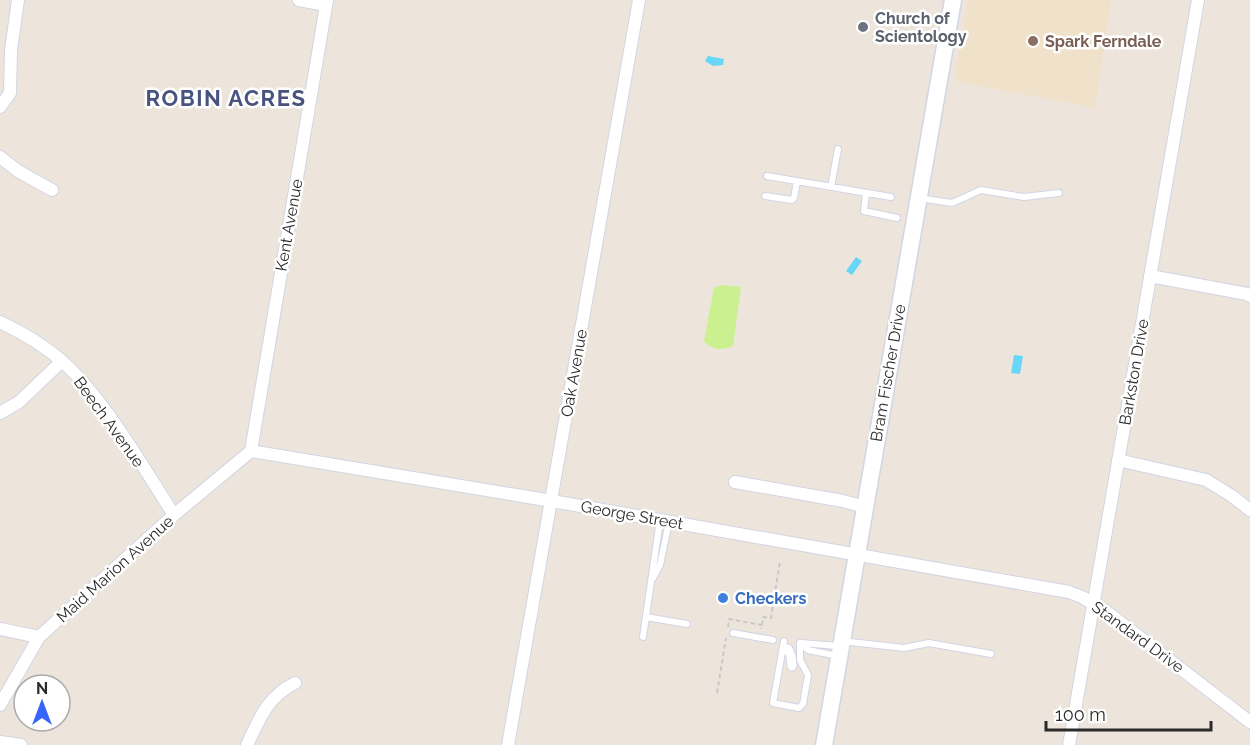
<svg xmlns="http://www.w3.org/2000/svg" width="1250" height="745" font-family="Raleway,sans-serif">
<rect width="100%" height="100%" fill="#ede5db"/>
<path fill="#f0e2ca" d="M968,0h143l-16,108 -141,-27z"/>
<path fill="#cbf08f" d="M722,285l19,2 -8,59c-10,4 -21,5 -29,-5l10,-53z"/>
<path fill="#67d6f7" d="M708,56l16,3 -1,6 -10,1 -8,-5z
M856,257l6,4 -10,14 -6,-4z
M1014,355l9,1 -3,18 -9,-1z"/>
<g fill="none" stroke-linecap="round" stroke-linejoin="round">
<defs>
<path id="service" d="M767,176l124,21
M831,187l7,-38
M866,193l-2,18 33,7
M765,196l27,4 2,-2 3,-17
M919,198l33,5 29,-13 43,7 35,-4
M653,578l7,-13 9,-43
M646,617l41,7
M733,633l40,7
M643,637l17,-117
M784,641l-11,62 26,5 4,-4 5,-29 -8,-15v-17
M842,641l62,7 25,-5 62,11
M800,643l8,7 30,6
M801,643l37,3"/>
<path id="pedestrian" d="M788,649l3,7 1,10"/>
<path id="minor" d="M299,0l27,5
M0,107l10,-14 1,-43 7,-50
M0,157l18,14 34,19
M1150,276l97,18 3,2
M0,322c21,10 45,24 63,40 42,38 80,105 111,153
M0,413l19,-11 43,-41
M251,451l301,50 517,91 13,5 25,15 143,110
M251,451l76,-451
M1118,460l88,20 26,16 18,14
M735,482l108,19 22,6
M0,629l39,8
M0,705l39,-68 135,-122 77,-64
M0,742l21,3
M247,745c13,-27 20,-48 48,-62
M508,745l131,-745
M1069,745l129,-745"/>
<path id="secondary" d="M824,745l129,-745"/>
</defs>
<use href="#service" stroke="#d1d5e4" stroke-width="8"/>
<use href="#pedestrian" stroke="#d1d5e4" stroke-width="11"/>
<use href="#minor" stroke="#d1d5e4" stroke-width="14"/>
<use href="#secondary" stroke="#d1d5e4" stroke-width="19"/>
<path stroke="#c8c8c8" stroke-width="2" stroke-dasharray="4.5 3" stroke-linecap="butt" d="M762,625l1,-8 8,1 9,-57
M728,627l1,-8 33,6 -1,4
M717,693l9,-55"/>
<use href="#service" stroke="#fff" stroke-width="6"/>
<use href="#pedestrian" stroke="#fff" stroke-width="9"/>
<use href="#minor" stroke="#fff" stroke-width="12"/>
<use href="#secondary" stroke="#fff" stroke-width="16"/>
</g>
<circle fill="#6b7280" stroke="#fff" stroke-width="2" cx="863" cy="27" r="6"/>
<circle fill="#8d6e63" stroke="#fff" stroke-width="2" cx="1033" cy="41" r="6"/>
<circle fill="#3f7fe0" stroke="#fff" stroke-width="2" cx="723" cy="598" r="6"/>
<g text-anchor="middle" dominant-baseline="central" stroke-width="5" stroke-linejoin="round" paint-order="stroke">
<g font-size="16" font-weight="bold" fill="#5b616d" stroke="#fff" text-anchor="start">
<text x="875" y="18">Church of<tspan x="875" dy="18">Scientology</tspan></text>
</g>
<g font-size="16" font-weight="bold" fill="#785e54" stroke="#fff" text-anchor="start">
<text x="1045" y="41">Spark Ferndale</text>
</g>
<g font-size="16" fill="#2a2a2a" stroke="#fff">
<text transform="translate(289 225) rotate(-80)">Kent Avenue</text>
<text transform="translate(1134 372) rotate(-80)">Barkston Drive</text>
<text transform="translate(574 373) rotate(-80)">Oak Avenue</text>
<text transform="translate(888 373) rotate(-80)">Bram Fischer Drive</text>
<text transform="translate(109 422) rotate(54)">Beech Avenue</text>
<text transform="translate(632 515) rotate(10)">George Street</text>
<text transform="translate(115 569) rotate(-42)">Maid Marion Avenue</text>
<text transform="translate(1138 637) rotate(36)">Standard Drive</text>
</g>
<g font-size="16" font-weight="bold" fill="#366cbe" stroke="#fff" text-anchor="start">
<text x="735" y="598">Checkers</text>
</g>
<g font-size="22" font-weight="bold" letter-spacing="1.5" fill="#48537e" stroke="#fff">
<text x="226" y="98">ROBIN ACRES</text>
</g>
</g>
<g transform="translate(42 703)"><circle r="28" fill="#ffffff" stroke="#aaaaaa" stroke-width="1.5"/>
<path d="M0-4.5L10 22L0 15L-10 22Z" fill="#3764ff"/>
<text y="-9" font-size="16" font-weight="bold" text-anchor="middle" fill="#2a2a2a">N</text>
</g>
<path d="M1046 721v9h165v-9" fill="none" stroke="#2a2a2a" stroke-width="3"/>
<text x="1055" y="721" font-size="18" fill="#2a2a2a" stroke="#ffffff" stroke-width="4.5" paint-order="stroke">100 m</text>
</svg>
